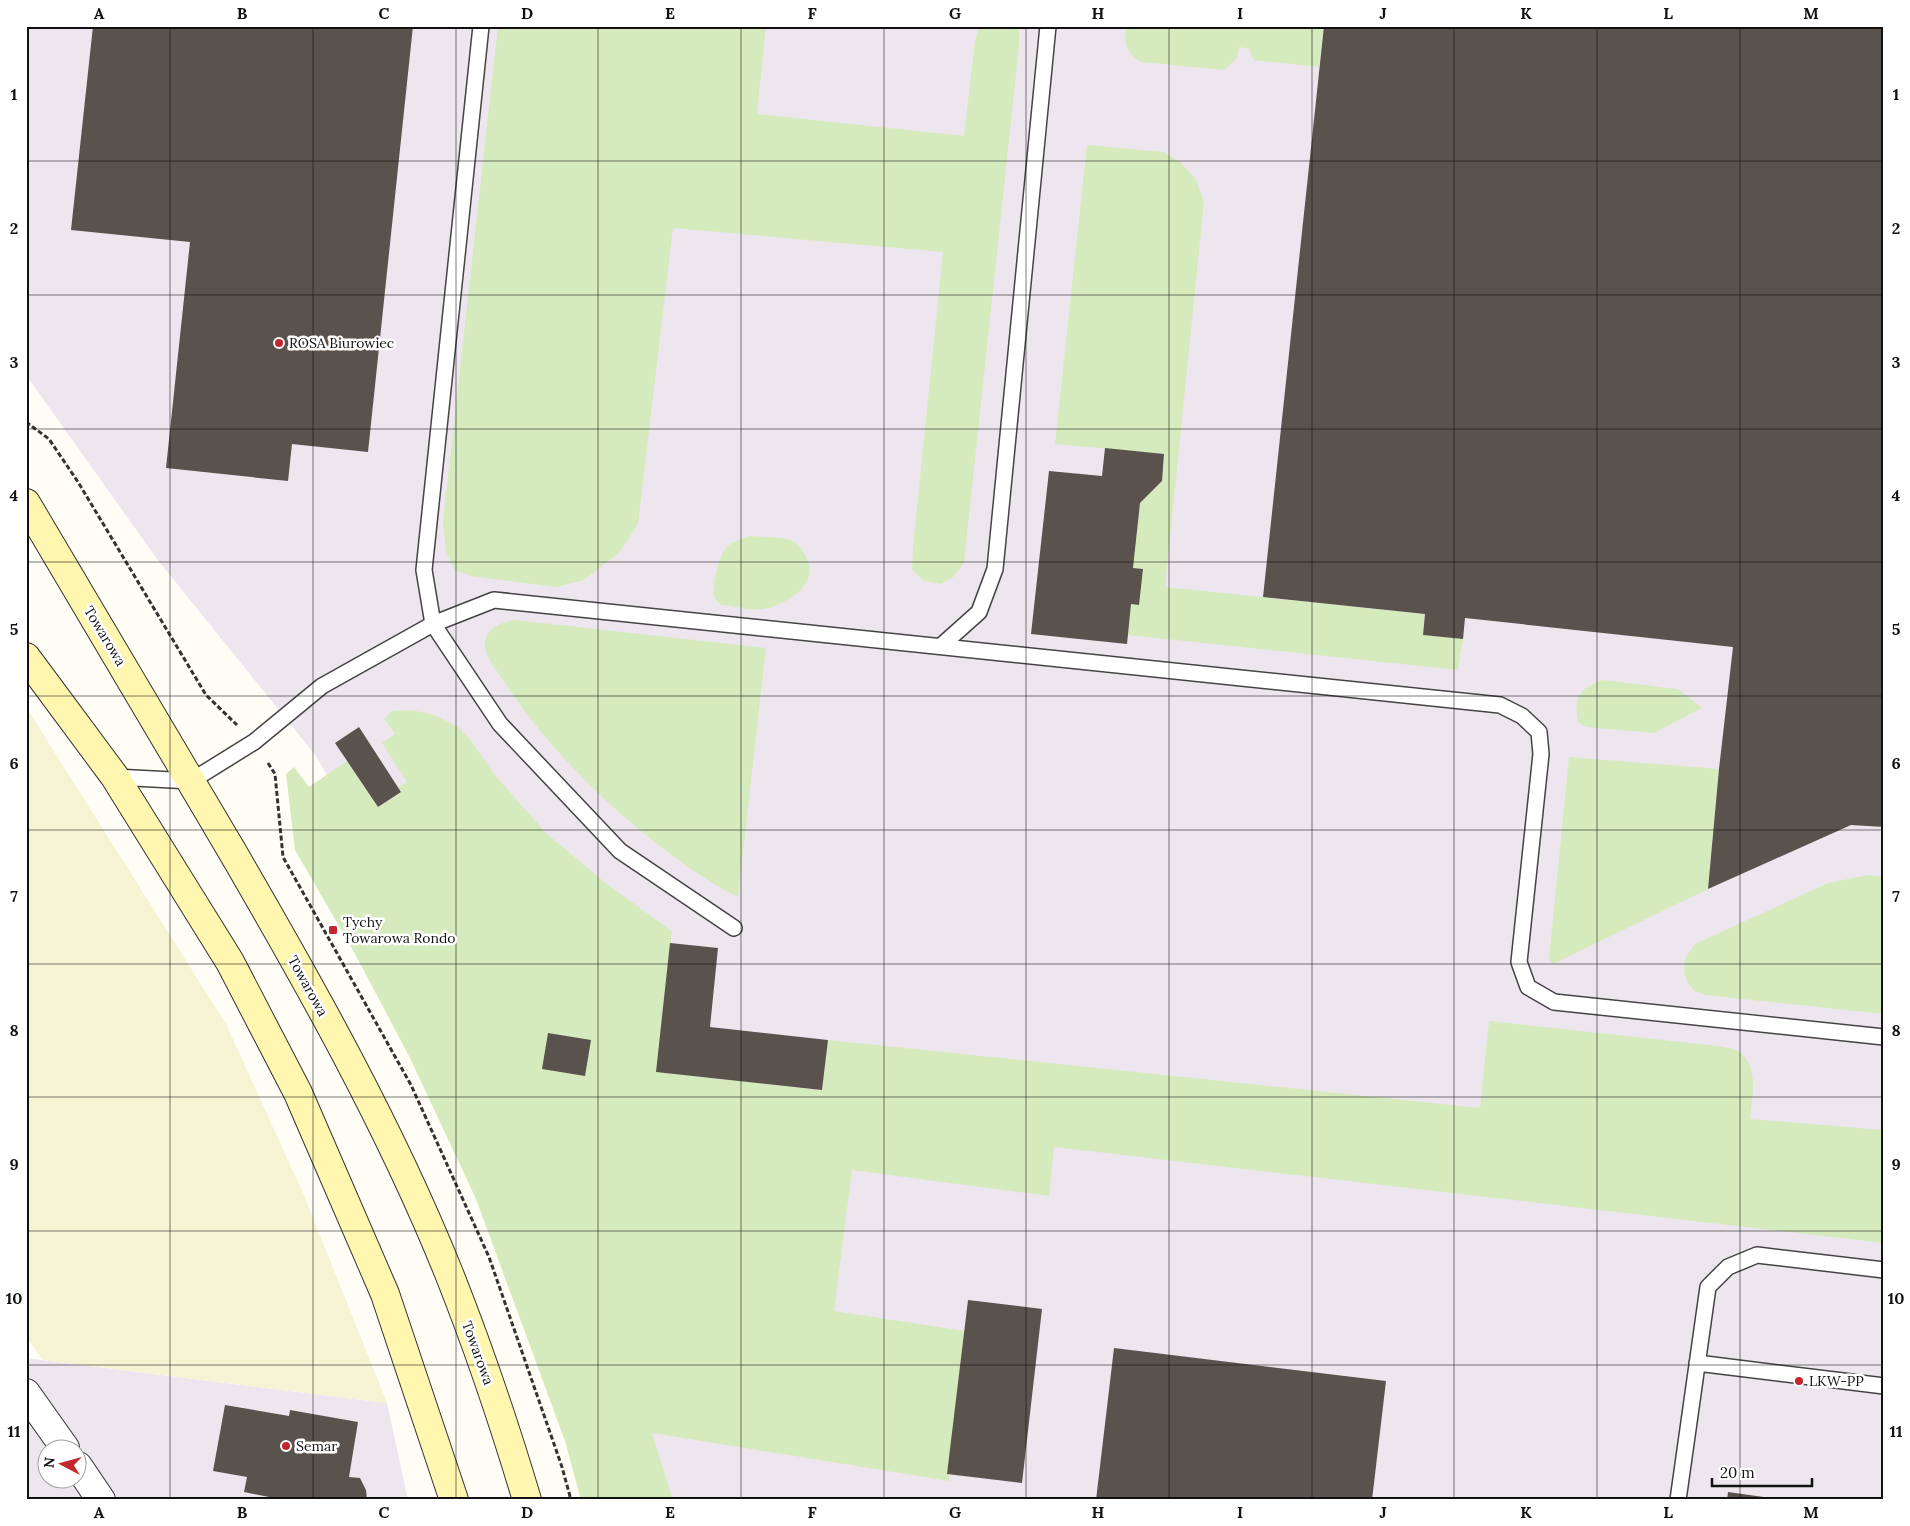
<svg xmlns="http://www.w3.org/2000/svg" width="1910" height="1526" font-family="Lora,serif">
<rect width="100%" height="100%" fill="#fffdf5"/>
<path fill="#eee6ef" fill-rule="evenodd" d="M26,26h1858v1474h-1236l-153,-428 -179,-316 -159,-197 -131,-184z
M26,1358l361,45 21,97h-382zM48,1448h30v30h-30z"/>
<path fill="#f6f3d4" d="M26,707l200,317 77,169 84,210 -344,-43 -17,-23z"/>
<path fill="#d5ebbd" d="M498,26h268l-9,88 207,22 11,-95 4,-15h40v20l-55,517 -12,15 -11,6 -17,-3 -12,-11 1,-23 30,-295 -270,-24 -35,296 -18,28 -36,28 -28,7 -85,-11 -16,-6 -9,-18 -3,-30z
M1126,26h198l-5,41 -65,-7 -3,-4 -1,-7 -11,-2 -2,11 -13,12 -83,-8c-16,-10 -17,-18 -15,-36z
M1087,145l77,7 16,10 16,17 8,23 -39,385 260,27 -2,21 40,4 -5,31 -330,-35 3,-31 8,1 4,-36 -10,-1 7,-65 22,-22 2,-27 -109,-10z
M751,536c10,1 33,1 42,5 7,4 11,11 14,18 12,26 -21,46 -44,50 -12,2 -29,-3 -42,-4 -3,-3 -6,-5 -7,-9 -2,-9 4,-37 10,-45 6,-10 17,-12 27,-15z
M515,620l251,28 -28,249c-33,-16 -63,-39 -92,-62 -56,-45 -106,-98 -145,-158 -6,-9 -15,-19 -16,-30 -2,-18 16,-25 30,-27z
M1602,680l76,9 24,19 -48,25 -68,-6 -8,-5c-5,-24 2,-34 24,-42z
M411,710l24,5 23,12 14,15 22,32 52,59 62,52 64,46 -15,141 165,18 6,-50 652,68 9,-87 229,25c6,1 14,2 20,5 22,15 14,45 12,68l134,11v113l-830,-96 -5,49 -197,-26 -18,141 131,20 -16,150 -297,-48 21,67h-92l-16,-59 -89,-242 -66,-141 -56,-106 -59,-102 -9,-76 8,-7 15,20 38,-26 31,46 23,-15 -3,-5 9,-5 -25,-39 13,-9 -11,-15 8,-8z
M1569,757l150,12 -11,120 -155,75 -4,-5z
M1868,875l16,2v137l-179,-19 -11,-4 -6,-8 -4,-10 1,-15 10,-14 133,-61z"/>
<path fill="#5a524d" d="M93,26h320l-45,426 -76,-8 -4,37 -122,-13 24,-226 -119,-12z
M1324,26h560v801l-33,-2 -143,64 11,-120 14,-122 -268,-29 -2,21 -40,-4 2,-21 -162,-17z
M1105,448l59,6 -2,27 -22,22 -7,65 10,1 -4,36 -8,-1 -4,40 -96,-10 18,-163 53,5z
M359,727l42,65 -23,15 -43,-64z
M670,943l48,5 -8,79 118,13 -6,50 -166,-18z
M548,1033l43,7 -6,36 -43,-7z
M968,1300l74,9 -20,174 -75,-9z
M1114,1348l272,33 -14,119h-276z
M225,1405l64,11 1,-6 68,12 -9,55 11,1 6,12 1,10h-83l-40,-8 3,-15 -34,-6z
M1728,1492l50,7v1h-51z"/>
<g fill="none" stroke-linecap="round" stroke-linejoin="round">
<defs>
<path id="lane" d="M941,646l38,-34 16,-43 53,-543
M115,777l76,4 63,-39 68,-56 111,-62 -9,-54 57,-544
M734,928l-114,-77 -120,-127 -67,-100 61,-24 1006,105 22,11 17,16 2,22 -22,208 9,25 26,15 330,35
M1697,1363l187,23
M1678,1500l30,-213 20,-20 29,-12 127,15"/>
<path id="street" d="M26,1393l39,55
M78,1466l23,34"/>
<path id="secondary" d="M26,503c69,116 138,232 206,348 79,136 157,274 216,420 30,75 56,152 79,229
M26,657l89,120 115,185 68,131 87,201 69,206"/>
</defs>
<use href="#lane" stroke="#444" stroke-width="18"/>
<use href="#street" stroke="#444" stroke-width="30"/>
<use href="#secondary" stroke="#333" stroke-width="30"/>
<path stroke="#333" stroke-width="3" stroke-dasharray="5 2.5" stroke-linecap="butt" d="M26,422l23,17 29,43 128,213 31,30
M268,763l7,11 8,83 128,228 78,172 73,210 9,33"/>
<use href="#lane" stroke="#fff" stroke-width="15"/>
<use href="#street" stroke="#fff" stroke-width="28"/>
<use href="#secondary" stroke="#fff6b0" stroke-width="28"/>
</g>
<path fill="none" stroke="#111" stroke-width="1" stroke-opacity="0.55" d="M170,26v1474M313,26v1474M456,26v1474M598,26v1474M741,26v1474M884,26v1474M1026,26v1474M1169,26v1474M1312,26v1474M1454,26v1474M1597,26v1474M1740,26v1474M26,161h1858M26,295h1858M26,429h1858M26,562h1858M26,696h1858M26,830h1858M26,964h1858M26,1097h1858M26,1231h1858M26,1365h1858"/>
<g fill="#c4262e" stroke="#fff" stroke-width="2">
<circle cx="279" cy="343" r="5"/>
<rect x="328" y="925" width="10" height="10" rx="2.5"/>
<circle cx="1799" cy="1381" r="5"/>
<circle cx="286" cy="1446" r="5"/>
</g>
<g text-anchor="middle" dominant-baseline="central" stroke-width="5" stroke-linejoin="round" paint-order="stroke">
<g font-size="14" fill="#111" stroke="#fff" text-anchor="start">
<text x="289" y="343">ROSA Biurowiec</text>
<text x="343" y="922">Tychy<tspan x="343" dy="16">Towarowa Rondo</tspan></text>
<text x="1809" y="1381">LKW-PP</text>
<text x="296" y="1446">Semar</text>
</g>
<g font-size="14" fill="#111" stroke="#fff">
<text transform="translate(105 636) rotate(59)">Towarowa</text>
<text transform="translate(308 986) rotate(61)">Towarowa</text>
<text transform="translate(478 1353) rotate(70)">Towarowa</text>
</g>
</g>
<rect width="1910" height="1526" fill="none" stroke="#ffffff" stroke-width="55"/>
<g transform="translate(62 1464) rotate(276)"><circle r="24" fill="#ffffff" stroke="#a0a0a0"/>
<path d="M0-4L9 19L0 12L-9 19Z" fill="#c4262e"/>
<text y="-8" font-size="14" font-weight="bold" text-anchor="middle" fill="#111111">N</text>
</g>
<path d="M1712 1478v8h100v-8" fill="none" stroke="#111111" stroke-width="2.5"/>
<text x="1720" y="1478" font-size="15" fill="#111111" stroke="#ffffff" stroke-width="4" paint-order="stroke">20 m</text>
<rect x="28" y="28" width="1854" height="1470" fill="none" stroke="#111" stroke-width="2"/>
<g font-size="16" text-anchor="middle" font-weight="bold" fill="#111">
<text x="99" y="19">A</text>
<text x="242" y="19">B</text>
<text x="384" y="19">C</text>
<text x="527" y="19">D</text>
<text x="670" y="19">E</text>
<text x="812" y="19">F</text>
<text x="955" y="19">G</text>
<text x="1098" y="19">H</text>
<text x="1240" y="19">I</text>
<text x="1383" y="19">J</text>
<text x="1526" y="19">K</text>
<text x="1668" y="19">L</text>
<text x="1811" y="19">M</text>
<text x="14" y="100">1</text>
<text x="1896" y="100">1</text>
<text x="14" y="234">2</text>
<text x="1896" y="234">2</text>
<text x="14" y="368">3</text>
<text x="1896" y="368">3</text>
<text x="14" y="501">4</text>
<text x="1896" y="501">4</text>
<text x="14" y="635">5</text>
<text x="1896" y="635">5</text>
<text x="14" y="769">6</text>
<text x="1896" y="769">6</text>
<text x="14" y="902">7</text>
<text x="1896" y="902">7</text>
<text x="14" y="1036">8</text>
<text x="1896" y="1036">8</text>
<text x="14" y="1170">9</text>
<text x="1896" y="1170">9</text>
<text x="14" y="1304">10</text>
<text x="1896" y="1304">10</text>
<text x="14" y="1437">11</text>
<text x="1896" y="1437">11</text>
<text x="99" y="1518">A</text>
<text x="242" y="1518">B</text>
<text x="384" y="1518">C</text>
<text x="527" y="1518">D</text>
<text x="670" y="1518">E</text>
<text x="812" y="1518">F</text>
<text x="955" y="1518">G</text>
<text x="1098" y="1518">H</text>
<text x="1240" y="1518">I</text>
<text x="1383" y="1518">J</text>
<text x="1526" y="1518">K</text>
<text x="1668" y="1518">L</text>
<text x="1811" y="1518">M</text>
</g>
</svg>
